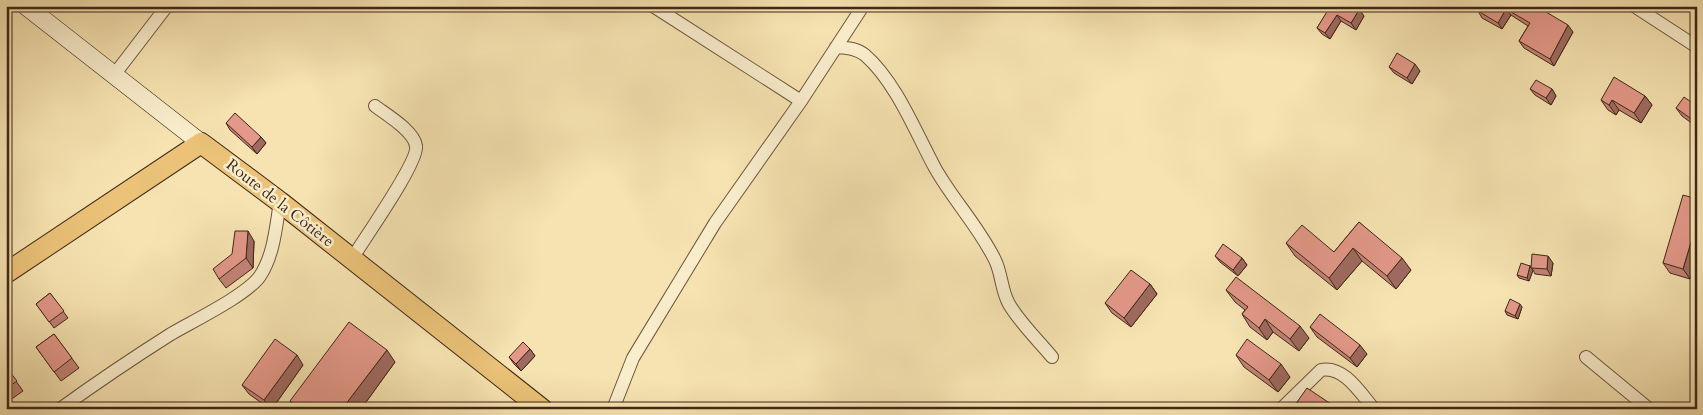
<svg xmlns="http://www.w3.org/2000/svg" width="1703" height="415" font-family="Cardo,serif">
<rect width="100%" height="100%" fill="#f6e3b1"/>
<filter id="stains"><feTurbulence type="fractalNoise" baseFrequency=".004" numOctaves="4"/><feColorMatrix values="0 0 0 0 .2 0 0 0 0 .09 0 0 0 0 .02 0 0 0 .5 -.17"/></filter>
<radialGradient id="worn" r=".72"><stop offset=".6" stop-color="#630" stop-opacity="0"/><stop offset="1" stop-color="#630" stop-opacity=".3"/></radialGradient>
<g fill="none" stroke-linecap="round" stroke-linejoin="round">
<defs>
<path id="minor" d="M653,6l148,95
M1634,6l63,41
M836,47c11,1 20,1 29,8 31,27 51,78 70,113 18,32 44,59 60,92 7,14 6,30 14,44 11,19 29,36 43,53
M114,75l53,-69
M352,259c11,-19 67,-97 64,-113 -2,-15 -29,-31 -41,-40
M1586,357l63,52
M60,409c36,-26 73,-51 111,-75 22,-13 76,-39 89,-58 14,-21 16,-50 20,-74
M613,409l20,-51 82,-135 86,-122 62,-95
M1281,409l40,-39c23,-5 40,24 53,39"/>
<path id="secondary" d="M26,6l175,137"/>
<path id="primary" d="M6,273l195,-130 79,59 262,207"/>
</defs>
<use href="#minor" stroke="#6d563f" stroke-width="14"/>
<use href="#secondary" stroke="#3f2719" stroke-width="19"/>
<use href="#primary" stroke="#3f2719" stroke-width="22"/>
<use href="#minor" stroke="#f9edcc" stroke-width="12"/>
<use href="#secondary" stroke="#f9edcc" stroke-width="18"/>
<use href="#primary" stroke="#ebc278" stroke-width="20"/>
</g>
<path fill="#c38376" stroke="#3f2719" d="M1322,6h32l5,4 5,6 -8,14 -15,-9 -11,18 -8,-5 -5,-6 11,-17 -2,-3z
M1481,6l60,3 32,23 -19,34 -30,-18 -5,-7 9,-15 -17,-11 -9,14 -20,-11 -4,-7z
M1389,67l31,4 -8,13 -18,-11z
M1530,89h22l4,7 -5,9 -16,-10z
M1645,96l7,9 -11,18 -22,-13 -3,5 -8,-5 -7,-10z
M1697,106v21l-15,-11 -6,-8z
M226,123l35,14 5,6 -9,11 -27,-24z
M1697,199v56l-7,24 -20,-6 -7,-10z
M1359,222l52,48 -15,19 -34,-28 -25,29 -42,-34 -9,-13 48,9z
M254,241l-1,27 -27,20 -7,-9z
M1215,256l27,2 5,7 -9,11 -18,-14z
M1553,263l-2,13 -16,-2 -2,-4 -4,11 -10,-3 -2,-3 13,-9z
M1150,284l7,10 -26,33 -19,-14 -7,-10z
M1226,290l83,48 -10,13 -26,-19 -6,8 -17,-13 -8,-13 3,-4 -10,-8z
M50,293l18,25 -14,10 -18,-24z
M1522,307l-4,12 -11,-4 -2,-4z
M1310,327l57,27 -10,13 -40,-30z
M54,334l25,34 -18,13 -25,-34z
M530,349l5,7 -14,15 -7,-7 -5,-7z
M1236,355l54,22 -12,15 -34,-25z
M395,362l-34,47h-65l-6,-8z
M303,365l-31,44h-2l-21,-15 -7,-9z
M6,367l17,24 -17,12z
M1297,402l37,7h-33z"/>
<path fill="#9f6a60" stroke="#3f2719" d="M1535,6h8l-4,6z
M1506,9l5,6 -9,14 -4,-6z
M1359,10l5,6 -8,14 -5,-7z
M1337,15l4,6 -11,18 -5,-6z
M1568,25l5,7 -19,34 -4,-7z
M1415,64l5,7 -8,13 -5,-6z
M1552,89l4,7 -5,9 -5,-7z
M1645,96l7,9 -11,18 -7,-10z
M1612,100l7,10 -3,5 -7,-10z
M261,137l5,6 -9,11 -5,-7z
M1697,222v33l-7,24 -7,-10z
M248,231l6,10 -1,27 -7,-10z
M1353,248l9,13 -25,29 -8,-12z
M1548,256l5,7 -2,13 -4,-7z
M1242,258l5,7 -9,11 -5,-6z
M1402,258l9,12 -15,19 -9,-13z
M1530,266l3,4 -4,11 -2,-3z
M1150,284l7,10 -26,33 -7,-9z
M1520,304l2,3 -4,12 -3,-3z
M1265,319l8,13 -6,8 -8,-12z
M1300,326l9,12 -10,13 -9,-12z
M1360,345l7,9 -10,13 -7,-9z
M530,349l5,7 -14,15 -5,-7z
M387,350l8,12 -34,47h-19z
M297,355l6,10 -31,44h-2l-6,-9z
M1281,364l9,13 -12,15 -9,-12z
M1331,404l3,5h-7z"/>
<path fill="#e39889" stroke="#3f2719" d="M1327,6h27l5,4 -8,13 -14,-8 -12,18 -8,-5 11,-18 -2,-2z
M1481,6h55l32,19 -18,34 -31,-18 11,-18 -24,-14 -8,14 -20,-12z
M1397,53l18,11 -8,14 -18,-11z
M1614,77l31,19 -11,17 -22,-13 -3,5 -8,-5z
M1536,80l16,9 -6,9 -16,-9z
M1684,97l13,9v17l-21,-15z
M235,113l26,24 -9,10 -26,-24z
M1683,195l14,4v23l-14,47 -20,-6z
M1359,222l43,36 -15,18 -34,-28 -24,30 -43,-35 16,-18 32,27z
M235,231h13l-2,27 -27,21 -6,-10 19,-15z
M1223,244l19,14 -9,12 -18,-14z
M1532,254l16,2 -1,13 -16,-1z
M1521,263l9,3 -3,12 -10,-3z
M1131,270l19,14 -26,34 -19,-15z
M1236,277l64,49 -10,13 -25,-20 -6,9 -17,-14 6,-7 -22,-17z
M50,293l14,18 -15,11 -13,-18z
M1510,299l10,5 -5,12 -10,-5z
M1320,314l40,31 -10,13 -40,-31z
M349,322l38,28 -45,59h-41l-11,-8z
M54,334l18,24 -18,14 -18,-25z
M275,339l22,16 -33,45 -22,-15z
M1247,339l34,25 -12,16 -33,-25z
M523,342l7,7 -14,15 -7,-7z
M6,367l11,14 -11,8z
M1307,388l24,16 -4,5h-21l-9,-7z"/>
<g text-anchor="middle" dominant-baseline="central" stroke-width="5" stroke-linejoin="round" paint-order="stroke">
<g font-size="16" fill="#3f2719" stroke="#f9edcc">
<text transform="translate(280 203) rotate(38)">Route de la Côtière</text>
</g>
</g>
<rect width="1703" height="415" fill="none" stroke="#f6e3b1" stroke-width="25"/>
<rect x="8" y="8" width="1688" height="400" fill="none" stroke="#3f2719" stroke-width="2.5"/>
<rect x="12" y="12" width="1678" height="390" fill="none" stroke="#3f2719"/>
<rect width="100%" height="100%" filter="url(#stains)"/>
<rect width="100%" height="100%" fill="url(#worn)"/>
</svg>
